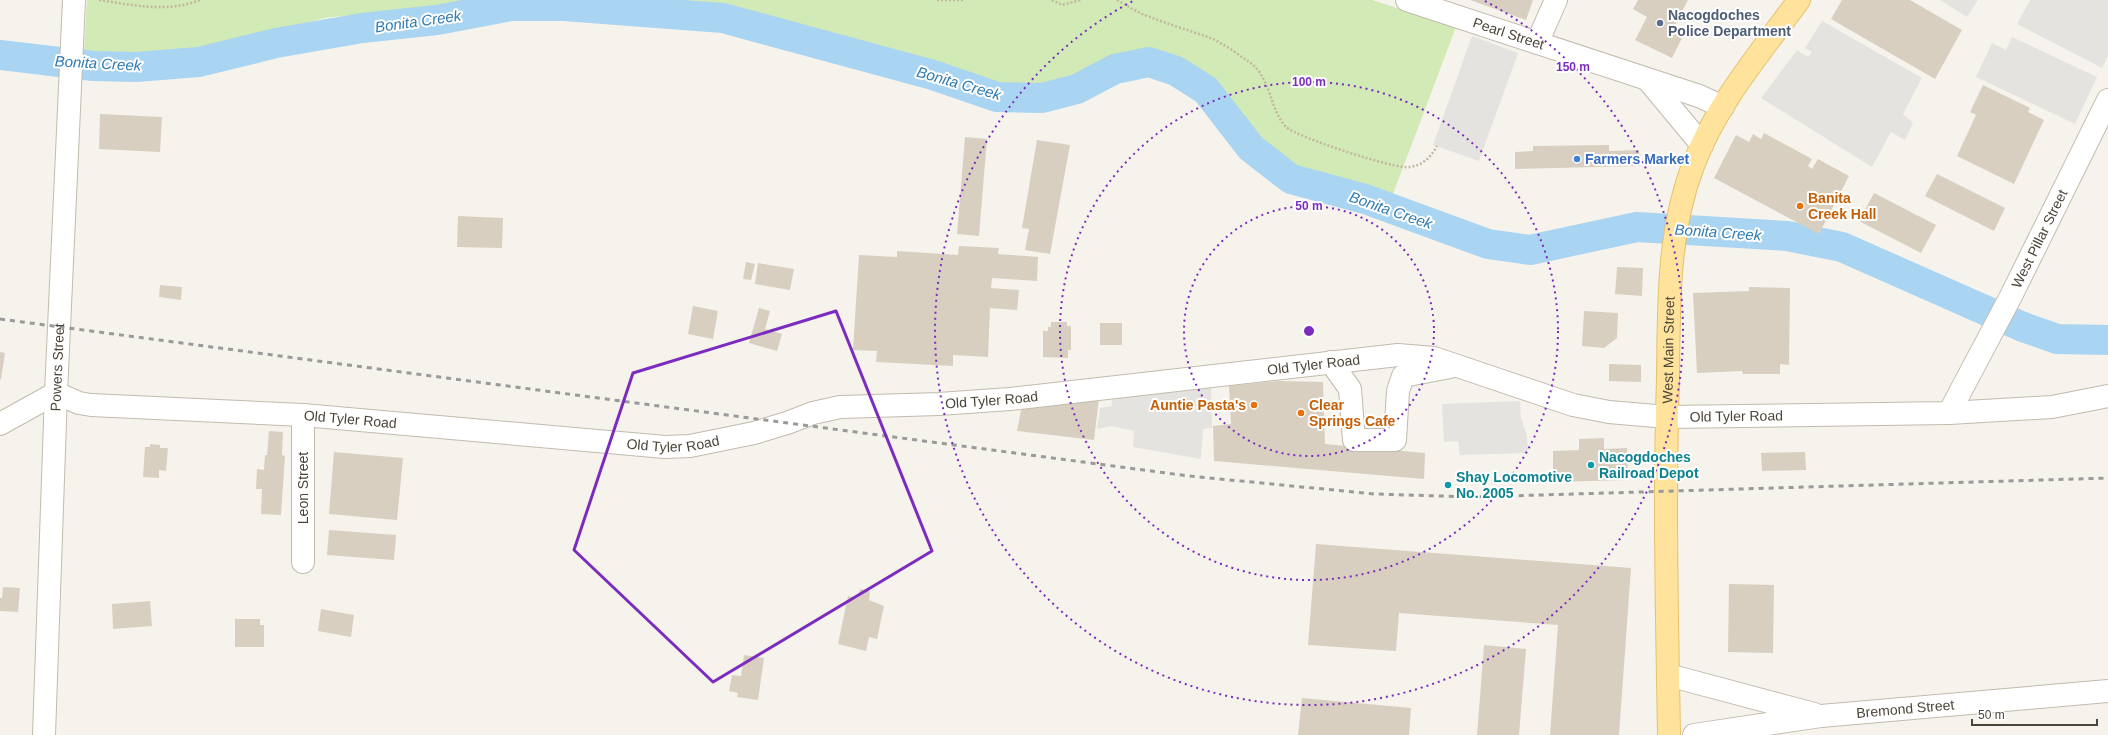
<svg xmlns="http://www.w3.org/2000/svg" width="2108" height="735" font-family="Arial,sans-serif">
<rect width="100%" height="100%" fill="#f6f3ec"/>
<path fill="#d2eab5" d="M87,0h1285l84,27 -66,175 -99,-26 -38,-30 -43,-58 -31,-21 -30,-10 -36,6 -41,21 -30,7 -43,-2 -275,-79 -133,-8 -85,-1 -68,12 -60,-1 -54,6 -123,36 -51,3 -66,-5z"/>
<path fill="#e5e3e0" d="M1940,0h38l-11,17z
M2030,0h78v56l-6,12 -85,-44z
M1822,21l100,57 -19,36 10,9 -8,17 -14,-8 -19,35 -111,-69 36,-48 11,7 4,-5 -7,-4z
M1472,36l46,17 -39,108 -46,-16z
M2012,37l85,40 -22,47 -99,-47 16,-34 14,7z
M1211,385l1,43 -9,1 -2,30 -68,-12 1,-16 -23,-5 -14,3 3,-21 12,-2v-9z
M1520,401l1,17 6,18 1,17 -68,2 -2,-14 -14,1 -2,-38z"/>
<g fill="none" stroke-linecap="round" stroke-linejoin="round">
<path stroke="#a9d4f2" stroke-width="30" d="M0,55l93,11 43,1 63,-5 77,-19 86,-15 75,-8 74,-14h53l159,12 210,57 64,22 45,1 35,-9 38,-20 34,-7 27,9 30,19 45,58 40,31 74,20 123,45 42,6 107,-23 150,9 55,11 181,80 34,12 51,1"/>
</g>
<path fill="#d8cfc1" d="M1470,0h63l-7,20z
M1638,0h50l-15,29 11,5 -12,24 -37,-18 12,-23 -14,-8z
M1842,0h68l52,30 -27,49 -104,-60z
M1983,85l47,23 -2,4 16,8 -30,64 -57,-28 19,-41 -6,-3z
M100,114l62,3 -2,35 -61,-3z
M1764,133l48,26 -4,7 4,3 6,-10 31,17 -30,58 -105,-56 22,-43 13,7 4,-8 8,5z
M965,137l22,2 -8,97 -22,-2z
M1037,140l33,5 -20,109 -25,-4 4,-21 -7,-1z
M1609,145v6l30,-1 1,16 -125,3v-17l18,-1v-5z
M1937,174l68,34 -11,23 -69,-35z
M1874,193l62,32 -15,28 -62,-32z
M458,216l45,2 -1,30 -45,-1z
M959,246l40,2 -1,6 40,3 -1,24 -45,-3 -1,10 28,2 -2,20 -27,-2 -2,49 -35,-2v11l-77,-4 1,-11 -24,-1 6,-95 38,2v-6l61,4z
M746,262l9,2 -4,16 -8,-1z
M758,263l36,6 -4,21 -35,-6z
M1617,267l26,1 -1,28 -27,-2z
M160,285l22,2 -1,13 -22,-3z
M1749,287l41,1 -1,77 -9,-1v10h-37l-1,-3 -45,2 -4,-80 56,-2z
M693,306l25,5 -5,28 -25,-5z
M759,308l11,3 -5,18 17,5 -5,17 -28,-8z
M1584,311l34,2 -1,25 -13,10 -22,-2z
M1051,322h16v4h4v24h-3v8l-25,-1v-26h5v-4h3z
M1100,323h22v22h-22z
M0,352l5,1 -4,26h-1z
M1609,364l32,1v17l-32,-1z
M1277,381l46,1 2,62 100,9 -1,26 -210,-18 -1,-35 18,-2 -2,-38z
M1099,398l-5,42 -77,-9 5,-26z
M269,431l14,1 -1,23 3,1 -4,59 -20,-1 1,-25h-6l1,-20 7,1 1,-15h2z
M1604,438v11l23,-1 1,32 -75,2v-31l26,-1v-11z
M150,444l10,1v3h8l-2,23 -7,-1v8l-16,-1 2,-30h5z
M334,452l69,6 -6,62 -68,-6z
M1805,452l1,18 -44,1 -1,-18z
M329,530l67,5 -2,25 -67,-5z
M1316,544l315,24 -12,167h-69l8,-110 -159,-12 -3,38 -88,-6z
M1729,584l45,1 -1,68 -45,-1z
M3,587l17,1 -2,24 -18,-1v-13h2z
M860,589l10,2 -1,9 15,6 -7,33 -8,-2 -3,14 -28,-7 10,-48 10,2z
M150,601l2,25 -39,3 -1,-25z
M321,609l33,6 -3,22 -33,-6z
M235,619h25v6h4v22h-29z
M1484,645l42,4 -7,86h-42z
M744,655l20,3 -6,42 -21,-3 1,-4 -9,-2 3,-16 9,1z
M1302,698l109,10 -2,27h-111z"/>
<g fill="none" stroke-linecap="round" stroke-linejoin="round">
<defs>
<g id="minor">
<path id="s1" d="M1407,0l292,96 24,11"/>
<path d="M1537,43l19,-43"/>
<path d="M1648,80l54,65"/>
<path d="M1331,362l19,27 4,51h41l3,-49 5,-15 47,-9"/>
<path id="s2" d="M56,393l23,10 12,2 212,10 362,32 25,-1 64,-13 33,-10 26,-10 27,-6 99,-3 71,-5 388,-44 36,3 139,47 36,7 58,5 282,-4 62,-117 97,-196"/>
<path d="M1949,413l103,-6 56,-11"/>
<path d="M0,424l56,-31"/>
<path d="M303,562v-147"/>
<path d="M1668,675l146,39"/>
<path id="s3" d="M44,735l12,-342 18,-393"/>
<path id="s4" d="M1694,735l127,-19 287,-25"/>
</g>
<g id="major">
<path id="s5" d="M1669,735c-2,-119 -5,-237 -1,-356 1,-72 -1,-145 25,-213 23,-62 68,-114 106,-166"/>
</g>
</defs>
<use href="#minor" stroke="#c2bbae" stroke-width="24"/>
<use href="#major" stroke="#e6c16a" stroke-width="24"/>
<path stroke="#c4b79f" stroke-width="2.5" stroke-dasharray="2 2" stroke-linecap="butt" d="M99,0c34,5 68,13 101,0
M937,0h26
M1052,0l10,5 19,-5
M1117,0c11,6 21,13 33,17 20,8 42,14 63,22 12,6 25,15 36,23 22,14 20,47 37,65 11,10 110,43 124,40 13,-2 20,-9 27,-21"/>
<use href="#minor" stroke="#fff" stroke-width="22"/>
<use href="#major" stroke="#ffe39c" stroke-width="22"/>
<path stroke="#9a9a9a" stroke-width="3" stroke-dasharray="5 5" stroke-linecap="butt" d="M0,319l1189,157 186,18 98,3 635,-19"/>
</g>
<path fill="none" stroke="#7b2cbf" stroke-width="3" stroke-linejoin="round" d="M836,311l96,240 -219,131 -139,-132 59,-177z"/>
<g fill="none" stroke="#7b2cbf" stroke-width="2" stroke-dasharray="2 4">
<circle cx="1309" cy="331" r="125"/>
<circle cx="1309" cy="331" r="249"/>
<path d="M1485 1A374 374 0 1 1 1133 1"/>
</g>
<circle fill="#5c6f8a" stroke="#fff" stroke-width="1.5" cx="1660" cy="23" r="4"/>
<circle fill="#3f7fe0" stroke="#fff" stroke-width="1.5" cx="1577" cy="159" r="4"/>
<g fill="#e8710a" stroke="#fff" stroke-width="1.5">
<circle cx="1800" cy="206" r="4"/>
<circle cx="1254" cy="405" r="4"/>
<circle cx="1301" cy="413" r="4"/>
</g>
<g fill="#0f9aa8" stroke="#fff" stroke-width="1.5">
<circle cx="1591" cy="465" r="4"/>
<circle cx="1448" cy="485" r="4"/>
</g>
<g text-anchor="middle" dominant-baseline="central" stroke-width="4" stroke-linejoin="round" paint-order="stroke">
<g font-size="14" font-weight="bold" fill="#4e5e75" stroke="#fff" text-anchor="start">
<text x="1668" y="15">Nacogdoches<tspan x="1668" dy="16">Police Department</tspan></text>
</g>
<g font-size="14" fill="#4b4439" stroke="#fff">
<text stroke="none"><textPath href="#s1" startOffset="107">Pearl Street</textPath></text>
<text stroke="none"><textPath href="#s2" startOffset="2110">West Pillar Street</textPath></text>
<text stroke="none"><textPath href="#s5" startOffset="385">West Main Street</textPath></text>
<text stroke="none"><textPath href="#s2" startOffset="1269">Old Tyler Road</textPath></text>
<text stroke="none"><textPath href="#s3" startOffset="368">Powers Street</textPath></text>
<text stroke="none"><textPath href="#s2" startOffset="945">Old Tyler Road</textPath></text>
<text stroke="none"><textPath href="#s2" startOffset="1701">Old Tyler Road</textPath></text>
<text stroke="none"><textPath href="#s2" startOffset="297">Old Tyler Road</textPath></text>
<text stroke="none"><textPath href="#s2" startOffset="621">Old Tyler Road</textPath></text>
<text transform="translate(303 488) rotate(-90)">Leon Street</text>
<text stroke="none"><textPath href="#s4" startOffset="213">Bremond Street</textPath></text>
</g>
<g font-size="14" font-weight="bold" fill="#366cbe" stroke="#fff" text-anchor="start">
<text x="1585" y="159">Farmers Market</text>
</g>
<g font-size="14" font-weight="bold" fill="#c56008" stroke="#fff" text-anchor="start">
<text x="1808" y="198">Banita<tspan x="1808" dy="16">Creek Hall</tspan></text>
<text x="1246" y="405" text-anchor="end">Auntie Pasta's</text>
<text x="1309" y="405">Clear<tspan x="1309" dy="16">Springs Cafe</tspan></text>
</g>
<g font-size="14" font-weight="bold" fill="#0d838f" stroke="#fff" text-anchor="start">
<text x="1599" y="457">Nacogdoches<tspan x="1599" dy="16">Railroad Depot</tspan></text>
<text x="1456" y="477">Shay Locomotive<tspan x="1456" dy="16">No. 2005</tspan></text>
</g>
<g font-size="15" font-style="italic" fill="#2e7ab2" stroke="#fff">
<text transform="translate(418 21) rotate(-8)">Bonita Creek</text>
<text transform="translate(98 63) rotate(3)">Bonita Creek</text>
<text transform="translate(959 83) rotate(16)">Bonita Creek</text>
<text transform="translate(1391 210) rotate(19)">Bonita Creek</text>
<text transform="translate(1718 232) rotate(4)">Bonita Creek</text>
</g>
</g>
<circle cx="1309" cy="331" r="6" fill="#7b2cbf" stroke="#fff" stroke-width="2"/>
<g font-size="12" text-anchor="middle" font-weight="bold" fill="#7b2cbf" stroke="#fff" stroke-width="4" stroke-linejoin="round" paint-order="stroke">
<text x="1573" y="71">150 m</text>
<text x="1309" y="86">100 m</text>
<text x="1309" y="210">50 m</text>
</g>
<path d="M1972 719v6h125v-6" fill="none" stroke="#4b4439" stroke-width="2"/>
<text x="1978" y="719" font-size="12" fill="#4b4439" stroke="#ffffff" stroke-width="3" paint-order="stroke">50 m</text>
</svg>
